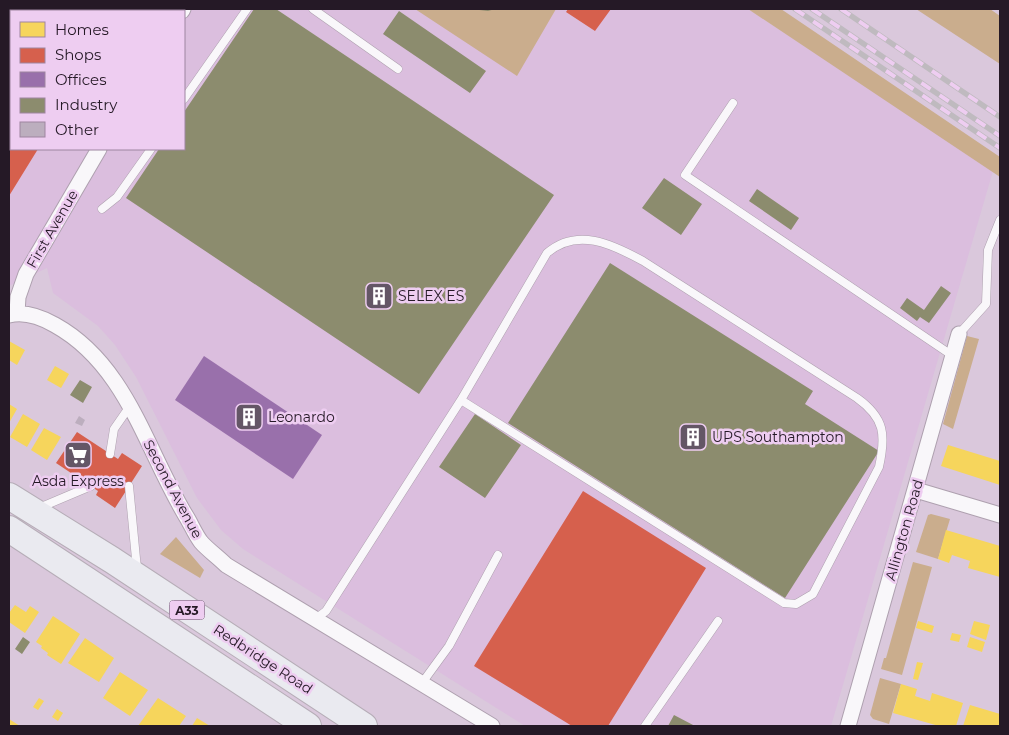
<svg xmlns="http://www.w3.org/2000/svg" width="1009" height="735" font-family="Montserrat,sans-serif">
<rect width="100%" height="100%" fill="#dac8dc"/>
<path fill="#dbbede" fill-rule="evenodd" d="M9,9h739l245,162 -162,555h-306l-282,-177 -22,-19 -24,-32 -61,-121 -21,-32 -17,-19 -45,-33 -6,-25 -38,18zM11,11h173v138h-173z"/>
<path fill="#caad8d" d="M415,9h141l-39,67z
M748,9h33l219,148v20z
M916,9h74l10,7v48z
M967,336l12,3 -26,90 -10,-5z
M931,514l19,5 -12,40 -22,-7 12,-37z
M176,537l28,33 -4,8 -40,-24z
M913,562l19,5 -30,108 -21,-6 3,-11h2z
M880,678l21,6 -12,40 -16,-5 -3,-4z"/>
<path fill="#f6d55c" d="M9,341l16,9 -8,15 -8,-5z
M55,366l14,8 -8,14 -14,-8z
M9,404l8,5 -8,14z
M23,414l17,10 -13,23 -17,-10z
M44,428l17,9 -14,23 -16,-10z
M948,445l52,16v24l-59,-19z
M946,530l54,16v31l-32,-9 2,-7 -18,-6 -3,8 -11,-4z
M15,605l11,7 4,-6 9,6 -14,21 -16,-11v-9z
M53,616l27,18 -19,30 -14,-9 1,-2 -7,-5 1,-2 -6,-4z
M918,621l16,5 -2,7 -16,-5z
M974,621l16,4 -4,15 -16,-6z
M952,633l9,2 -2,7 -9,-2z
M970,637l15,5 -3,10 -15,-5z
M85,638l29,20 -15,24 -31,-19z
M917,662l6,1 -5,17 -5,-1z
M120,672l28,18 -18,26 -27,-18z
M901,684l16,5 -2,7 15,5 2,-8 31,10 -7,23h-17l-46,-13z
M39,698l5,3 -6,9 -5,-3z
M158,698l28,18 -7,10h-41z
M970,705l30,9v12h-37z
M57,709l6,4 -5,8 -6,-4z
M197,718l13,8h-18z
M9,719l11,7h-11z"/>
<path fill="#d6604d" d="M568,9h43l-16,22 -29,-19z
M9,121l2,1v27h27l-29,47z
M77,432l41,27 4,-6 20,13 -27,42 -19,-13 2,-4 -42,-28z
M583,491l123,77 -98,158h-36l-98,-60z"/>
<path fill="#9970ab" d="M204,356l118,79 -29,44 -118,-79z"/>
<path fill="#8c8c6e" d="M22,9h97l-2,2h-97z
M254,9h22l278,186 -135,199 -293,-196 33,-49h25v-37z
M471,9h24l-7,2z
M399,11l87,60 -16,22 -87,-59z
M11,25v25l-2,-2v-19z
M664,178l38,26 -21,31 -39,-27z
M757,189l42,29 -8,12 -42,-29z
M610,263l203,128 -8,13 74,47 -94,147 -277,-175z
M941,286l10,7 -22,30 -9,-6 -3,4 -17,-13 7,-10 17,12z
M80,380l12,7 -9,16 -13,-8z
M475,414l46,31 -36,53 -46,-31z
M23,637l7,5 -8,12 -7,-5z
M674,715l21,11h-27z"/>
<path fill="#bcaebe" d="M79,416l6,4 -3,6 -7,-3z"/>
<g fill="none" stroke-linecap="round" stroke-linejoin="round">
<defs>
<path id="lane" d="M313,9l85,60
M9,61l2,2
M184,99l63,-90
M733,103l-48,72 268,181
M102,209l15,-12 34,-48
M959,334l27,-30 2,-54 12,-30
M110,454l4,-25 16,-23
M129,486l8,83
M39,508l52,-22
M314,620l12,-9 135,-211 86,-147c30,-26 65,-9 96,8l214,137c28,20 29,37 22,69l-66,127 -17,10 -12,-1 -323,-203
M422,683l27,-37 49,-91
M645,726l73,-105"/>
<path id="street" d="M182,11l1,-2
M17,313l1,-16 8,-23 73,-125
M9,315c16,-4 32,2 46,10 72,40 91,125 131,191 5,8 9,18 15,26 7,8 17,15 25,23l266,161
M916,490l84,25
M848,726l111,-392"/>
<path id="highway" d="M9,496l103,64 252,166
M9,529l299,197"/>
</defs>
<use href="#lane" stroke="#aea0af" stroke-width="9"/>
<use href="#street" stroke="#aea0af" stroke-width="17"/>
<use href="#highway" stroke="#b6adb7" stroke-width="28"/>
<use href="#lane" stroke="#f9f7fa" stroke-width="8"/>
<use href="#street" stroke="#f9f7fa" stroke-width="15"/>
<use href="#highway" stroke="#eaeaf0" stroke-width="26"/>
<defs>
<path id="rail" d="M795,9l205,139
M812,9l188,127
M841,9l159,108"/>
</defs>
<use href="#rail" stroke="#bfbabf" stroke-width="5.5"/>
<use href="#rail" stroke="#eecdf1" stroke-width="4" stroke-dasharray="11" stroke-linecap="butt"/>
</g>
<defs>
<symbol id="building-square" viewBox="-11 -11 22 22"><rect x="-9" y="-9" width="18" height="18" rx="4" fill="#645666" stroke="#eecdf1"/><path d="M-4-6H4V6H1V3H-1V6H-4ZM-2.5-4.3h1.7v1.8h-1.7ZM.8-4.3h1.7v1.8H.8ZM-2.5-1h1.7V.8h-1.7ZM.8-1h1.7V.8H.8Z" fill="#fff"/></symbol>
<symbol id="supermarket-square" viewBox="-11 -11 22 22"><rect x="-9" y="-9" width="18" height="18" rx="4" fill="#645666" stroke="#eecdf1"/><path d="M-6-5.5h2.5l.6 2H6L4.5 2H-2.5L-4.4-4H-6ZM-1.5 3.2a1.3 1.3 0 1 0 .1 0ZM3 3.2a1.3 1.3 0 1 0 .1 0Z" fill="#fff"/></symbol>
</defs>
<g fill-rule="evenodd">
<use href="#building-square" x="363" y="280" width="32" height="32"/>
<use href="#building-square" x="233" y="401" width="32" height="32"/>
<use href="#building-square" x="677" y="421" width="32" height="32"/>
<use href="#supermarket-square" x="62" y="439" width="32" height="32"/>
</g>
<g text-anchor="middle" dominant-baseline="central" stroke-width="5" stroke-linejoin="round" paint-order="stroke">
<rect fill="#eecdf1" stroke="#614f63" stroke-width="1" x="169.5" y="600.5" width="35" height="19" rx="4"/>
<g font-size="12" font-weight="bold" fill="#251926">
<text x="187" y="610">A33</text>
</g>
<g font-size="14" fill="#251926" stroke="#eecdf1">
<text transform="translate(52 229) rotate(-60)">First Avenue</text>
<text transform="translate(173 489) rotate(62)">Second Avenue</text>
<text transform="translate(904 530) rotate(-74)">Allington Road</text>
<text transform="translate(263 659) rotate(33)">Redbridge Road</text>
</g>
<g font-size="14" fill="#251926" stroke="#eecdf1" text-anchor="start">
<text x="398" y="296">SELEX ES</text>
<text x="268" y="417">Leonardo</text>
<text x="712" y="437">UPS Southampton</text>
<text x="78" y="481" text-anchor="middle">Asda Express</text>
</g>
</g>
<rect width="1009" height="735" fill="none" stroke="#251926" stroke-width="20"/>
<rect x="10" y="10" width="175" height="140" fill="#eecdf1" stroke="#9e85a0"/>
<rect x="20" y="22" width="25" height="15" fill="#f6d55c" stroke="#9e85a0"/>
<text x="55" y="35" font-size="15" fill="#251926">Homes</text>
<rect x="20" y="48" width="25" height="15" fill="#d6604d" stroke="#9e85a0"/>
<text x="55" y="60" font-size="15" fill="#251926">Shops</text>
<rect x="20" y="72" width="25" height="15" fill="#9970ab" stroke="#9e85a0"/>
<text x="55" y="85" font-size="15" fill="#251926">Offices</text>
<rect x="20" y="98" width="25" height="15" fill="#8c8c6e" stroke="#9e85a0"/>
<text x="55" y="110" font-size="15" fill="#251926">Industry</text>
<rect x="20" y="122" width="25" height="15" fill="#bcaebe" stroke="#9e85a0"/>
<text x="55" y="135" font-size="15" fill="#251926">Other</text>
</svg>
